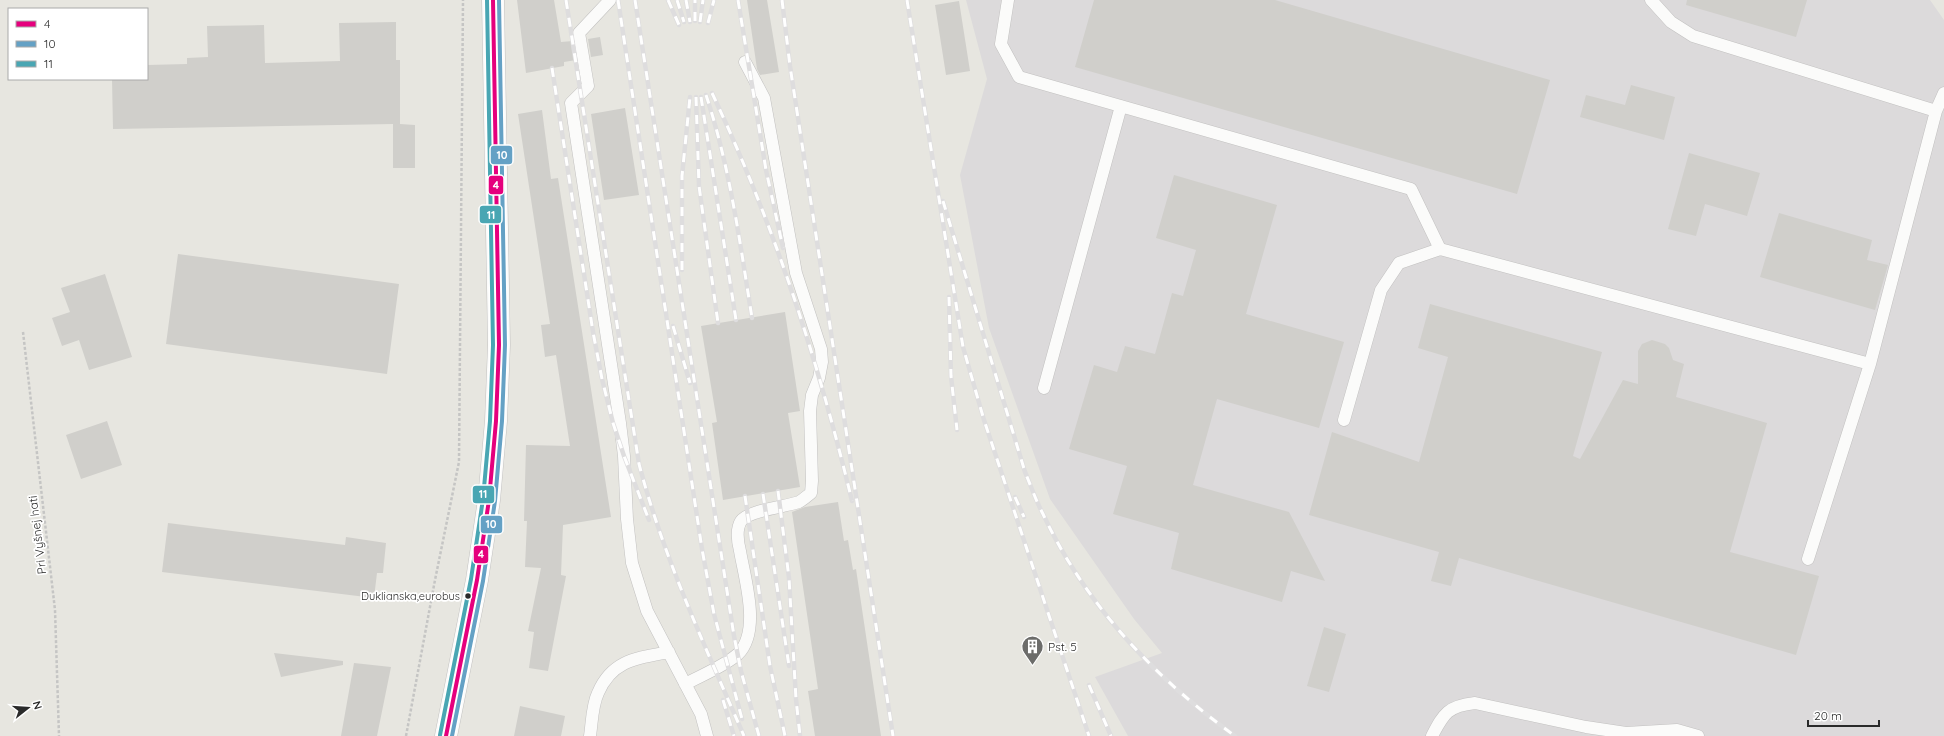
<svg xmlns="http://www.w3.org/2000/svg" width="1944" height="736" font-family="Quicksand,sans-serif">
<rect width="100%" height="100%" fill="#e7e6e0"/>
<path fill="#dcdadb" d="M966,0h964l14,20v716h-816l-33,-59 67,-24 -28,-34 -84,-120 -61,-171 -29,-153 27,-96z"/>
<path fill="#d0cfcb" d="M517,0h37l7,42 12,-1 3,19 -12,2v4l-38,7z
M747,0h20l12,72 -19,3 -3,-6z
M1094,0h181l275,80 -33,114 -442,-127z
M1687,0h120l-11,37 -110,-32z
M959,1l11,70 -24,4 -11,-70z
M396,22v38h4v64l15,1v43h-22v-44l-280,5 -1,-50h35v-14l40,-1v-6l21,-1 -1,-31 57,-1 1,38 75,-2 -1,-38z
M600,37l3,18 -12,2 -3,-18z
M1631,85l44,12 -11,43 -84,-23 6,-22 39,10z
M625,108l14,87 -35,5 -13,-86z
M542,110l9,69 7,-1 53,339 -48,8 -2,50 5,1 -18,95 -19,-3 5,-36 -6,-1 13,-63 -16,-1 2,-46h-3l2,-76 44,1 -14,-91 -11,2 -4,-32 9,-1 -32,-210z
M1689,153l71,20 -13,43 -42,-12 -9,32 -28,-7z
M1174,175l103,30 -31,109 98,28 -25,86 -102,-29 -24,86 96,27 36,69 -34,-10 -9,31 -111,-33 8,-36 -66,-19 14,-48 -58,-17 25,-84 23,7 8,-26 30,8 17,-61 11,3 13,-46 -40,-12z
M1779,213l93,27 -5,20 21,5 -13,45 -115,-33z
M178,254l221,30 -12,90 -221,-30z
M105,274l27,83 -43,13 -10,-30 -17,6 -10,-28 18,-6 -9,-24z
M1430,304l172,48 -29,104 7,3 43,-79 15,4v-33l4,-7 10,-4 13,4 4,4 4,12 11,4 -8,33 91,26 -37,129 89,24 -23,79 -337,-97 -8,28 -20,-5 8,-29 -130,-37 23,-83 87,30 29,-105 -30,-9z
M785,312l15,99 -12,2 12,74 -77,13 -11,-77 5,-1 -16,-96z
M107,421l15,44 -41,14 -15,-44z
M838,502l6,39 4,-1 5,30 3,-1 25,167h-66l-7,-45 10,-2 -26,-177 13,-5z
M168,523l177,22 1,-8 40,6 -3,30h-6l-3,25 -212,-26z
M1324,627l22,7 -17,58 -22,-6z
M274,653l69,8v4l-62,12z
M354,663l37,4 -14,69h-36z
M520,706l45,10 -4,20h-47z"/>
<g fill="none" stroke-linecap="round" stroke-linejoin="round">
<defs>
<path id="lane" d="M610,0l-31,33 9,53 -17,17 49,320 4,33 3,63 5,44 15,48 54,103 6,22
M1008,0l-7,44 18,33 392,112 29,60 430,115 66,-253
M1651,0l20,22 22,14 243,75 8,-18
M1044,388l77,-282
M1344,420l37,-130 18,-27 41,-14
M1808,559l62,-195
M685,684c17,-9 38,-17 53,-30 23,-23 7,-74 2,-103 -2,-8 -4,-22 1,-30 8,-11 44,-14 58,-19 4,-2 8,-6 12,-9l1,-12 -2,-70 2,-16 7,-17 3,-16 -1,-13 -25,-76 -32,-175 -19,-36
M590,736c2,-13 2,-31 8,-43 14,-33 39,-35 71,-41
M1432,736c12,-23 16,-30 43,-33l111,24 40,6 51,-3 21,6"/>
<path id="secondary" d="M446,736l31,-156 12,-80 7,-79 3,-76 -6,-345"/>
</defs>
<use href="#lane" stroke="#c2c1c0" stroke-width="13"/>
<use href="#secondary" stroke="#c2c1c0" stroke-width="23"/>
<path stroke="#c5c5c4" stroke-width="2.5" stroke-dasharray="3 2" stroke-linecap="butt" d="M23,332l32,278 4,126
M406,736l29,-156 24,-118 4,-462"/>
<use href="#lane" stroke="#fbfbfa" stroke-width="12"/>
<use href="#secondary" stroke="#fbfbfa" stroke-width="22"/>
<defs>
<path id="rail" d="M566,0l73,464c25,95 66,182 105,272
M618,0l84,549 12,65 28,105
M635,0l99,636 7,35 18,65
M668,0l11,25
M677,0l7,22
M686,0l4,22
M738,0l28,170 17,78
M782,0l8,66 103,670
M907,0l56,347 21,73 105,316
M695,21v-21
M700,22l3,-22
M708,23l6,-23
M552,68l41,264 9,47 11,44 11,33 25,64
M712,93c62,131 106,267 140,408
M706,95c24,72 34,148 46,223
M696,97l3,89 19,137
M701,97l35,223
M943,201l82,271c6,14 11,29 18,42 42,90 112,164 192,222
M682,270v-94l8,-79
M949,297l2,79 6,54
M673,326l17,57
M778,491l11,87 7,121 4,37
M763,494l26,172
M745,496l25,170 15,70
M1015,497l9,20
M1089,685l22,51
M723,700l11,36"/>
</defs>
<use href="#rail" stroke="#deddde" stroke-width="4.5"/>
<use href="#rail" stroke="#fff" stroke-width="3" stroke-dasharray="9" stroke-linecap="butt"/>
<defs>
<path id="bus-1" d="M446,736l31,-156 12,-80 7,-79 3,-76 -6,-345"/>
<path id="bus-2" d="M452,736l31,-155 12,-80 7,-80 3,-76 -6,-345"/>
<path id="bus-3" d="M440,735l31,-156 12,-80 7,-78 3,-76 -6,-345"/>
</defs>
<use href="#bus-1" stroke="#fff" stroke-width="7"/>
<use href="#bus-2" stroke="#fff" stroke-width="7"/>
<use href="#bus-3" stroke="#fff" stroke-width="7"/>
<use href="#bus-1" stroke="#e5007d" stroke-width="4"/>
<use href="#bus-2" stroke="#64a1c5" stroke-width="4"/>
<use href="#bus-3" stroke="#49a6b3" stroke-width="4"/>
</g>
<defs>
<symbol id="building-pin" viewBox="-11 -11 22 30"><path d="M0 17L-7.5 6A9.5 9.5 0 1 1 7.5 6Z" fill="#6c6c6a" stroke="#fff"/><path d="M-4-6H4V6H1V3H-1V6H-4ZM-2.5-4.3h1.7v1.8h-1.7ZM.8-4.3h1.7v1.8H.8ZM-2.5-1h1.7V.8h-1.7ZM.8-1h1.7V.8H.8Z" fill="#fff"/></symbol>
</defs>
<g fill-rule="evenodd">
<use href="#building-pin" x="1020" y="634" width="25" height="34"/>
</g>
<circle fill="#2a2a2a" stroke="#fff" stroke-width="1.5" cx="468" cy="596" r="3.5"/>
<g text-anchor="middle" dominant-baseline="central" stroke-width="3.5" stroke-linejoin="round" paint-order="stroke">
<g font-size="11" fill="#2a2a2a" stroke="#fff" text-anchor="end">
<text x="460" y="596">Duklianska,eurobus</text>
</g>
<g font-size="12" fill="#2a2a2a" stroke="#fff">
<text transform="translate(37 535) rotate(-97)">Pri Vyšnej hati</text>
</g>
<g font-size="12" fill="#2a2a2a" stroke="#fff" text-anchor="start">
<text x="1048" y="646">Pst. 5</text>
</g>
</g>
<g stroke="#fff" stroke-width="1.5">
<rect x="490" y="145" width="23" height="20" rx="4" fill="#64a1c5"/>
<rect x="488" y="175" width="16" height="20" rx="4" fill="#e5007d"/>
<rect x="479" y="205" width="23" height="19" rx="4" fill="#49a6b3"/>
<rect x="472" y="485" width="23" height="19" rx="4" fill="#49a6b3"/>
<rect x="480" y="515" width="23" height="19" rx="4" fill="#64a1c5"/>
<rect x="473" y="545" width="16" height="19" rx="4" fill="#e5007d"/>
</g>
<g font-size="11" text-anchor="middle" font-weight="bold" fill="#fff">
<text x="502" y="159">10</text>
<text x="496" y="189">4</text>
<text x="491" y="219">11</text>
<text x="483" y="498">11</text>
<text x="491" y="528">10</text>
<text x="481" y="558">4</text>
</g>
<rect x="8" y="8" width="140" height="72" fill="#ffffff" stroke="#aaaaaa"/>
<rect x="16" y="21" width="20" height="6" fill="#e5007d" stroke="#aaaaaa"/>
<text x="44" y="28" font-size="12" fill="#2a2a2a">4</text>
<rect x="16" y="41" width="20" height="6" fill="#64a1c5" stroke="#aaaaaa"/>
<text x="44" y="48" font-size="12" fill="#2a2a2a">10</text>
<rect x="16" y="61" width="20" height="6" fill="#49a6b3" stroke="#aaaaaa"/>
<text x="44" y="68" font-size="12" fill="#2a2a2a">11</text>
<g transform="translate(28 708) rotate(73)" stroke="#ffffff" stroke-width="3" paint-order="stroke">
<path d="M0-3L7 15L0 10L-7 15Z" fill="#2a2a2a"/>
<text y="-6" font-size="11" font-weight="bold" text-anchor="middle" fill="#2a2a2a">N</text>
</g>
<path d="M1808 720v6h71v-6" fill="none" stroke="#2a2a2a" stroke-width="2"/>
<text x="1814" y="720" font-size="12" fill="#2a2a2a" stroke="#ffffff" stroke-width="3" paint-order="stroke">20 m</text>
</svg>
